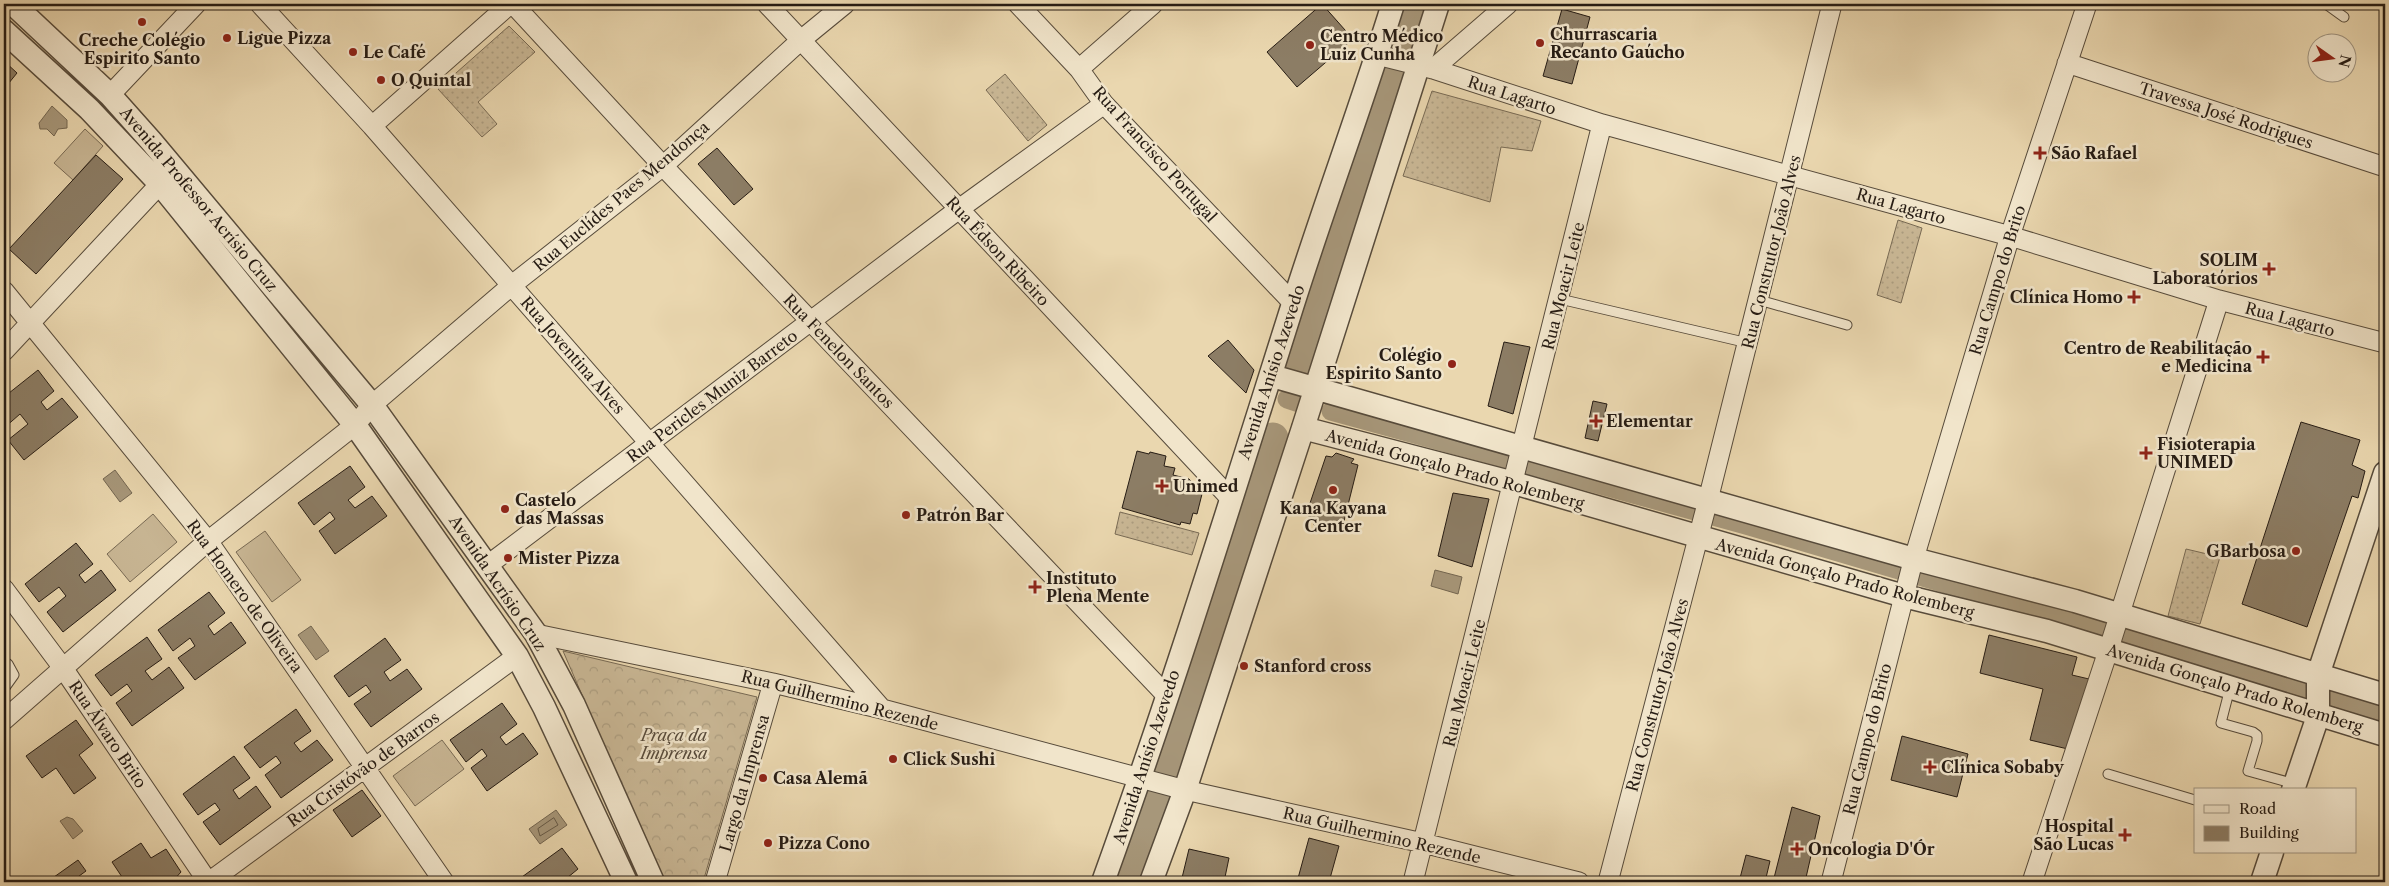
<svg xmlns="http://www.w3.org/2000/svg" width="2389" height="886" font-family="'Libre Caslon Text',serif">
<defs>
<pattern id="grass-dots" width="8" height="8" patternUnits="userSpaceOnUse" patternTransform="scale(1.25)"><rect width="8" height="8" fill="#c9b795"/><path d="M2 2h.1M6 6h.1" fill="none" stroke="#ac9d80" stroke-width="1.8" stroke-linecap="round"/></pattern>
<pattern id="forest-crowns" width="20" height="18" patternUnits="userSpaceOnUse" patternTransform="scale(1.25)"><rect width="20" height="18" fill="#c9b795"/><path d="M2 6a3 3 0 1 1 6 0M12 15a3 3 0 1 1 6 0" fill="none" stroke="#ac9d80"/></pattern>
</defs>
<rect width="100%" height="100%" fill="#ead7af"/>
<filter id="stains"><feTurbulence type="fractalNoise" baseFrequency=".004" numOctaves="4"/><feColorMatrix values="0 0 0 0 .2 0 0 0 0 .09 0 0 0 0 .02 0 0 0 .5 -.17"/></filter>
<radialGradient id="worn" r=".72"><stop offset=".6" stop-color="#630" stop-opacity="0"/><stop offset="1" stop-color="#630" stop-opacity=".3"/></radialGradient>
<path fill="url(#grass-dots)" stroke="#786a54" d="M509,26l26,26 -57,50 19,22 -15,13 -44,-48z
M1005,74l42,51 -19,16 -42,-51z
M1432,91l109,30 -9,30 -31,-4 -11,55 -87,-26z
M1898,220l24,8 -21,75 -24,-8z
M1120,512l79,21 -7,22 -77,-21z
M2186,549l34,8 -20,67 -32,-8z"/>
<path fill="url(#forest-crowns)" stroke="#786a54" d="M563,651l194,46 -54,185h-40z"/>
<path fill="#c9b795" stroke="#786a54" d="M85,129l18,17 -30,34 -19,-17z
M153,514l24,28 -47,40 -23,-28z
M265,531l36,49 -29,22 -36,-50z
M442,740l22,29 -49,37 -22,-30z"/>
<path fill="#a7977a" stroke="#736651" d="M52,106l15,14v8l-9,1 -4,7 -7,-7h-7l-1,-6z
M115,470l17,23 -12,9 -17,-23z
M1435,570l27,7 -4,17 -27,-8z
M311,626l18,25 -13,9 -18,-25z
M556,810l11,15 -27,19 -11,-15z
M67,817l6,2 10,12 -10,8 -13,-18z"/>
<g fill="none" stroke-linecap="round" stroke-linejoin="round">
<path stroke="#665a47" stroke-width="1" d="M554,818l4,7 -18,11 -2,-7z"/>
<path stroke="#a7977a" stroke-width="19" d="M1287,399l12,4
M1331,411l415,114 639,188"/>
<path stroke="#a7977a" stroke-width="31" d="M1298,365l116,-361
M1128,882l69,-200 76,-244"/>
</g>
<path fill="#8c7d65" stroke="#261c14" d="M1322,4l31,35 -56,48 -30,-35z
M1562,9l28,8 -18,67 -29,-8z
M4,61l13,12 -13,16z
M717,148l36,41 -19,16 -36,-41z
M96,155l27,24 -87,95 -27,-25z
M1228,340l26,30 -8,23 -38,-37z
M1504,342l26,5 -17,67 -25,-8z
M38,370l16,21 -13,11 6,8 15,-12 16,19 -54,43 -16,-20 20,-16 -8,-10 -16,14v-31z
M1593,401l14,3 -9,37 -13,-3z
M2301,422l59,18 -8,25 13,6 -7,27 -6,-2 -45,131 -65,-23z
M1137,451l12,3 1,-2 16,4 -2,10 11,2 -2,7 16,4 13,15 -5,20 -4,-1 -3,11 -9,-2 -1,3 -58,-17z
M1336,453l18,6 -3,4 7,2 -14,56 -6,-1 -3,9 -21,-4 1,-7 -9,-3 20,-59 6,1z
M350,466l15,21 -17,13 7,8 17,-12 15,20 -52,38 -16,-23 16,-12 -5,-7 -16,13 -16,-22z
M1453,493l36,6 -17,68 -34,-11z
M76,543l17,21 -14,11 6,8 16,-13 15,20 -53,42 -16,-20 19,-16 -7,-9 -20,15 -14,-18z
M209,592l16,21 -17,13 6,9 17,-13 15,21 -51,37 -17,-22 17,-12 -5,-8 -17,13 -15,-21z
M1989,635l88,22 -5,18 17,4 -17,71 -42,-10 13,-51 -63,-16z
M147,637l15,22 -17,12 7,9 17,-13 15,21 -52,38 -16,-23 16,-12 -5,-7 -16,12 -16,-21z
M385,638l16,22 -17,12 6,9 17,-12 15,20 -51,38 -17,-23 17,-12 -5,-7 -17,12 -15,-21z
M502,703l15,21 -17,13 6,8 17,-12 15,21 -51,37 -16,-23 16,-12 -5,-7 -16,13 -16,-22z
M296,709l15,22 -17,12 7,9 16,-12 16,20 -52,38 -16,-23 16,-12 -5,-7 -16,12 -16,-21z
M76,720l17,24 -14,11 17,23 -22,16 -18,-26 -14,10 -16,-22z
M1902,736l66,18 -11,43 -66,-17z
M234,756l16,22 -17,12 6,9 17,-13 15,21 -51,38 -17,-23 17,-12 -5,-7 -17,12 -15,-21z
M362,790l19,26 -29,21 -19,-27z
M1792,807l28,9 -15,66h-32z
M1309,838l30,8 -10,36h-32z
M141,843l10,15 15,-9 15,23 -9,10h-57l7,-5 -10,-15z
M562,848l16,21 -16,13h-47z
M1189,849l40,9 -5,24h-43z
M1746,855l24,6 -5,21h-26z
M78,860l8,11 -11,8 1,3h-29z"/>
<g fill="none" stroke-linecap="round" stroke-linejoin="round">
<defs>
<path id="service" d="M2326,4l18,13
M1560,299l188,44
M1759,300l88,25
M4,662l4,2 6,11 -10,14
M2230,688l-9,35 32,9 4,3v6l-9,30 47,13
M2108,774l87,26"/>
<path id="minor" d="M260,4l112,122 510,583
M513,4l150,162 504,530
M767,4l463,494
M1018,4l61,65 25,35 189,199
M1377,55l56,14 169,55 408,112 209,64 166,43
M2067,63l318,104
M1079,69l74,-65
M1433,69l75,-65
M110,95l86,-91
M372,126l138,-122
M4,291l204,250 236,341
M4,351l156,-167
M488,565l471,-356 145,-105
M4,589l59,79 145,214
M536,634l237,49 109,26 303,81 238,53 156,39
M4,720l204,-179 147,-116 17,-20 140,-120 151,-119 138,-126 44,-36
M209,882l308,-226
M715,882l58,-199
M1413,882l189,-758
M1608,882l100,-382 124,-496
M1831,882l81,-317 98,-329 77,-232
M2032,882l78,-237 109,-345"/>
<path id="tertiary" d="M13,4l97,91 41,46 221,264 164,229 38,71 79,177
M4,31l85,78 71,75 195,241 162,231 27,51 82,175
M1272,376l642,183 161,42 310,94
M1303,428l211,55 390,113 143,35 338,104
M2293,790l25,-74v-41l67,-202
M1103,882c69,-191 129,-385 190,-578 32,-101 69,-200 100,-300
M1151,882l34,-92 118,-362 135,-424
M2262,882l10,-30"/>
</defs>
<use href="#service" stroke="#574b3b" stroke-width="11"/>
<use href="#minor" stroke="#574b3b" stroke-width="21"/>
<use href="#tertiary" stroke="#574b3b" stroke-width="25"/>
<use href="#service" stroke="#f1e5cb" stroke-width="9"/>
<use href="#minor" stroke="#f1e5cb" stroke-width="19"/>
<use href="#tertiary" stroke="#f1e5cb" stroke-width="22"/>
</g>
<g fill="#8f2418" stroke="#f1e5cb" stroke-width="2">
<circle cx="142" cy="22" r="5"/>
<circle cx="227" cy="38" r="5"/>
<circle cx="1540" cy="43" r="5"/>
<circle cx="1310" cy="45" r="5"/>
<circle cx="353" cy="52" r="5"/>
<circle cx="381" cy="80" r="5"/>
<path d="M2037.5 145.5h5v5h5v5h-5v5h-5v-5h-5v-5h5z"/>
<path d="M2266.5 261.5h5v5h5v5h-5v5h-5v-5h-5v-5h5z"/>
<path d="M2131.5 289.5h5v5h5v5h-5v5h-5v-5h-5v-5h5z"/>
<path d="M2260.5 349.5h5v5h5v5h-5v5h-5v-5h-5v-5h5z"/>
<circle cx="1452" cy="364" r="5"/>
<path d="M1593.5 413.5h5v5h5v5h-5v5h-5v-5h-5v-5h5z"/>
<path d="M2143.5 445.5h5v5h5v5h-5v5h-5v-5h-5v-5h5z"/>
<path d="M1159.5 478.5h5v5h5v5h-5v5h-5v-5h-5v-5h5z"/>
<circle cx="1333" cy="490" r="5"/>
<circle cx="505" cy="509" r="5"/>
<circle cx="906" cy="515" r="5"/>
<circle cx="2296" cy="551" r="5"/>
<circle cx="508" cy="558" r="5"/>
<path d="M1032.5 579.5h5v5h5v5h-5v5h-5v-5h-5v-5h5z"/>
<circle cx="1244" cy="666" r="5"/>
<circle cx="893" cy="759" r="5"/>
<path d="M1927.5 759.5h5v5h5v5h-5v5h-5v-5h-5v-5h5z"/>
<circle cx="763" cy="778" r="5"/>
<path d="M2122.5 827.5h5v5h5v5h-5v5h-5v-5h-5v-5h5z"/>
<circle cx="768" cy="843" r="5"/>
<path d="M1794.5 841.5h5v5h5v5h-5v5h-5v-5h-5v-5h5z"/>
</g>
<g text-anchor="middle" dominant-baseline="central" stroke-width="5" stroke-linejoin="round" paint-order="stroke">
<g font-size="16" font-weight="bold" fill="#261c14" stroke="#f1e5cb" text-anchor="start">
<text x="1550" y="34">Churrascaria<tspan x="1550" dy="18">Recanto Gaúcho</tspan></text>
<text x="1320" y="36">Centro Médico<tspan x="1320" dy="18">Luiz Cunha</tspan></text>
<text x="237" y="38">Ligue Pizza</text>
<text x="142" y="40" text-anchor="middle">Creche Colégio<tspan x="142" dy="18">Espirito Santo</tspan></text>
<text x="363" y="52">Le Café</text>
<text x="391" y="80">O Quintal</text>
<text x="2051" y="153">São Rafael</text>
<text x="2258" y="260" text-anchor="end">SOLIM<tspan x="2258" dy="18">Laboratórios</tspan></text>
<text x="2123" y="297" text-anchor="end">Clínica Homo</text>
<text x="2252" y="348" text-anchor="end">Centro de Reabilitação<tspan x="2252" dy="18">e Medicina</tspan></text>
<text x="1442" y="355" text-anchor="end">Colégio<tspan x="1442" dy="18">Espirito Santo</tspan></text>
<text x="1606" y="421">Elementar</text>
<text x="2157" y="444">Fisioterapia<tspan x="2157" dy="18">UNIMED</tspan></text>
<text x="1173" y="486">Unimed</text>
<text x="515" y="500">Castelo<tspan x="515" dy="18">das Massas</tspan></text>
<text x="1333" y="508" text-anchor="middle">Kana Kayana<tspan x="1333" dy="18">Center</tspan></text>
<text x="916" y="515">Patrón Bar</text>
<text x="2286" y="551" text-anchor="end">GBarbosa</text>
<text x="518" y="558">Mister Pizza</text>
<text x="1046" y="578">Instituto<tspan x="1046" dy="18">Plena Mente</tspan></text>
<text x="1254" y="666">Stanford cross</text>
<text x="903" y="759">Click Sushi</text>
<text x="1941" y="767">Clínica Sobaby</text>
<text x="773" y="778">Casa Alemã</text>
<text x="2114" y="826" text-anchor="end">Hospital<tspan x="2114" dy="18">São Lucas</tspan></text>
<text x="778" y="843">Pizza Cono</text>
<text x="1808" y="849">Oncologia D'Ór</text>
</g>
<g font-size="16" fill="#261c14" stroke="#f1e5cb">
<text transform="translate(1512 95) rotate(18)">Rua Lagarto</text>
<text transform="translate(2226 115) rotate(18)">Travessa José Rodrigues</text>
<text transform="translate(1155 154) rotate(48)">Rua Francisco Portugal</text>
<text transform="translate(621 196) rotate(-40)">Rua Euclídes Paes Mendonça</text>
<text transform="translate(199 199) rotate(50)">Avenida Professor Acrísio Cruz</text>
<text transform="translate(1901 206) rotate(16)">Rua Lagarto</text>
<text transform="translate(998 251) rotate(47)">Rua Édson Ribeiro</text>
<text transform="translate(1771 252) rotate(-76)">Rua Construtor João Alves</text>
<text transform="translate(1997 280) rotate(-73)">Rua Campo do Brito</text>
<text transform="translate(1563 286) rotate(-76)">Rua Moacir Leite</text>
<text transform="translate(2290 319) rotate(15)">Rua Lagarto</text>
<text transform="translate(839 351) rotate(46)">Rua Fenelon Santos</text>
<text transform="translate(573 355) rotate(49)">Rua Joventina Alves</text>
<text transform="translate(1271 372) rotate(-72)">Avenida Anísio Azevedo</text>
<text transform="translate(712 396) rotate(-37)">Rua Pericles Muniz Barreto</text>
<text transform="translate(1455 469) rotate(15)">Avenida Gonçalo Prado Rolemberg</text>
<text transform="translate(1845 578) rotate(15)">Avenida Gonçalo Prado Rolemberg</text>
<text transform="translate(498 583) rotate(56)">Avenida Acrísio Cruz</text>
<text transform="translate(245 596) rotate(54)">Rua Homero de Oliveira</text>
<text transform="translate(1464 683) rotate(-76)">Rua Moacir Leite</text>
<text transform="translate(2235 688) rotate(17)">Avenida Gonçalo Prado Rolemberg</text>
<text transform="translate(1657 695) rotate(-75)">Rua Construtor João Alves</text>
<text transform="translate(840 700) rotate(14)">Rua Guilhermino Rezende</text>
<text transform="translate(108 734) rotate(56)">Rua Álvaro Brito</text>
<text transform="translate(1867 739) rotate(-76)">Rua Campo do Brito</text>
<text transform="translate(1146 757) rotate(-72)">Avenida Anísio Azevedo</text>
<text transform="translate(363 769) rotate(-36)">Rua Cristóvão de Barros</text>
<text transform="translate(744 783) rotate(-74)">Largo da Imprensa</text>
<text transform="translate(1382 835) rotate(13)">Rua Guilhermino Rezende</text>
</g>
<g font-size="16" font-style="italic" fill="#574a3b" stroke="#f1e5cb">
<text x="674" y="735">Praça da<tspan x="674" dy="18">Imprensa</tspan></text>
</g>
</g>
<rect width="2389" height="886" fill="none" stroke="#ead7af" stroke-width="20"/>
<rect x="5" y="5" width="2379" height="876" fill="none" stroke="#261c14" stroke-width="2.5"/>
<rect x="10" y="10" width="2369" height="866" fill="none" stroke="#261c14"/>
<rect x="2194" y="788" width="162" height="65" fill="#f1e5cb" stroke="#a09582"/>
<rect x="2204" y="805" width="25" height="8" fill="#f1e5cb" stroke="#a09582"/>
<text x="2239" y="814" font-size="15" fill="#261c14">Road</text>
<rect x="2204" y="826" width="25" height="15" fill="#8c7d65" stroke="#a09582"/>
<text x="2239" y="838" font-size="15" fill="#261c14">Building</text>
<g transform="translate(2332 58) rotate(104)"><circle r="24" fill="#f1e5cb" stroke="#a09582"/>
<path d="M0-4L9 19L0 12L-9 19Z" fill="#8f2418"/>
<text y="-8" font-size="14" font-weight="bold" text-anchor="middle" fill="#261c14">N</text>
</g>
<rect width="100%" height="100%" filter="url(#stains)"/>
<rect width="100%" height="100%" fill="url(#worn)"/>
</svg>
